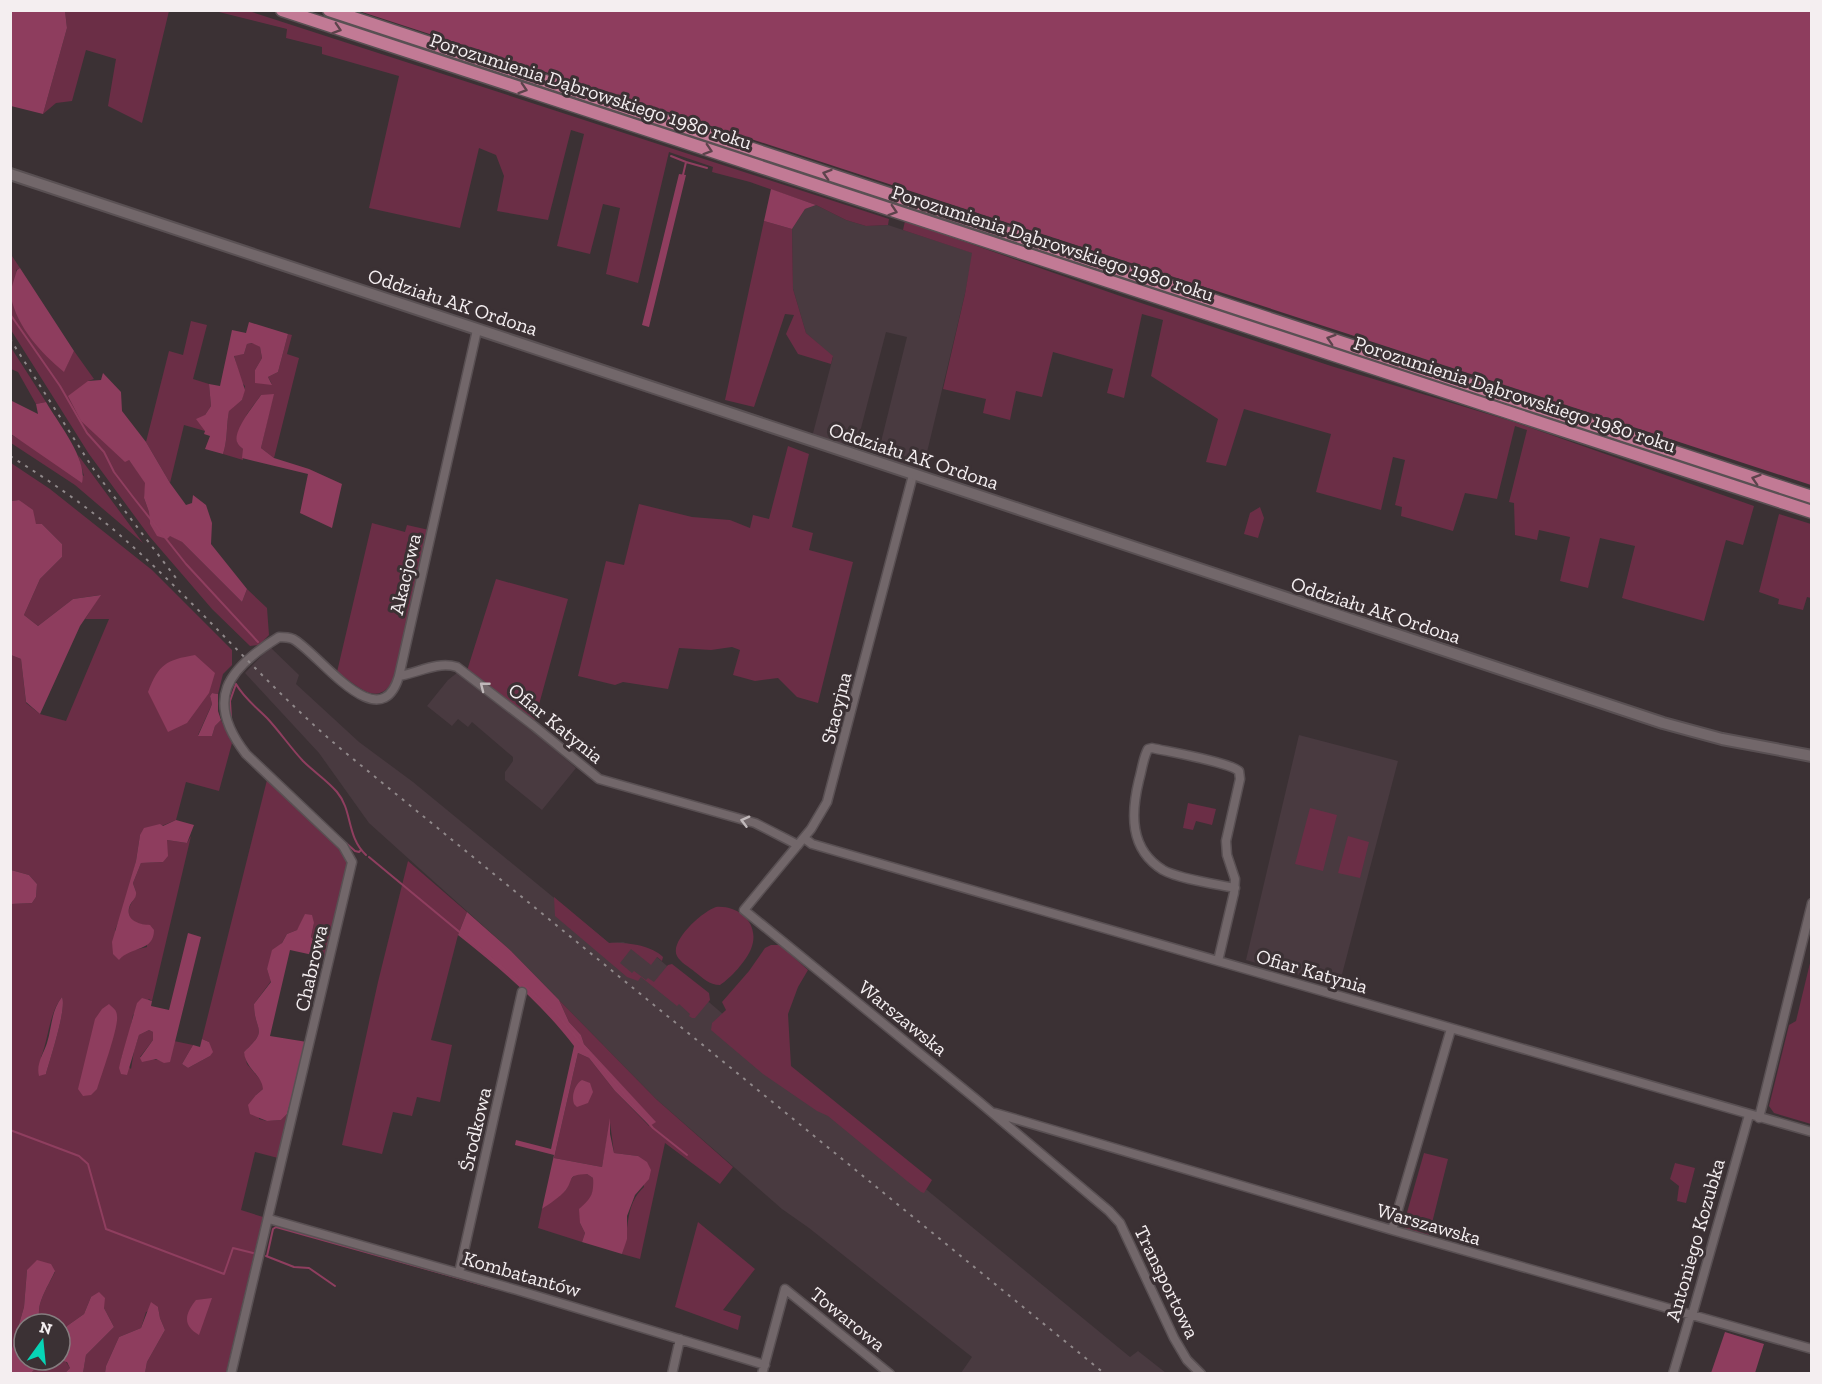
<svg xmlns="http://www.w3.org/2000/svg" width="1822" height="1384" font-family="'Zilla Slab',serif">
<rect width="100%" height="100%" fill="#3b3134"/>
<path fill="#493a40" d="M816,205l30,15 20,6 22,-1 85,28 -8,41 -43,179 -45,-15 30,-121 -21,-5 -31,119 -43,-14 21,-80 -27,-24 -13,-44 -1,-60 13,-20z
M270,647l29,28 -3,9 63,58 54,40 196,161 14,-1 29,11 275,237 203,167 8,-6 28,22h-205l11,-16 -163,-129 -27,-19 -126,-110 -145,-148 -142,-128 -50,-70 -74,-80z
M458,672l74,58 44,38 -34,42 -37,-30v-8l8,-11v-4l-41,-35 -4,5 -10,-8 -6,7 -25,-20 21,-26z
M1299,735l99,26 -58,221 -16,-3 -4,2 -74,-21z"/>
<path fill="#6b2e46" fill-rule="evenodd" d="M65,11h104l-27,112 -34,-17 8,-47 -30,-9 -14,51 -16,2 -13,11 24,-86z
M215,11h34l640,208 -1,6 -22,1 -20,-6 -30,-15 -66,-23 -38,-10 1,-5 -44,-15 -31,131 -32,-9 14,-66 -17,-4 -13,50 -33,-8 27,-112 -13,-4 -23,90 -51,-9 7,-35 -8,-21 -17,-7 -19,80 -91,-20 30,-132 -77,-22v-7l-36,-9 1,-9z
M764,221l28,8 1,60 13,44 27,23 -2,8 -33,-10 -12,-20 8,-19 -9,-1 -31,93 -29,-7z
M905,221l218,76 208,69 183,56 240,84 -11,39 -17,-5 -22,81 -82,-23 13,-52 -35,-8 -12,50 -28,-7 10,-44 -31,-7 -2,10 -22,-5 -1,-32 -5,-1 18,-72 -12,-4 -18,73 -32,-6 -12,38 -52,-15 1,-9 -7,-2 10,-45 -12,-3 -12,53 -65,-18 15,-58 -87,-25 -18,57 -20,-4 12,-43 -67,-43 12,-56 -21,-6 -18,84 -17,-5 6,-24 -60,-17 -11,45 -26,-6 -6,29 -27,-7 3,-14 -43,-10 22,-95 7,-41 -69,-23z
M10,253l10,15 -4,2 48,101 10,-20 20,28 -6,2 41,79 17,23 -2,15 5,14 1,12 32,18 60,60 5,-13 20,19 2,27 -10,10 -9,1 -38,-37 -62,-72 -61,-83 -78,-124z
M191,321l16,4 -14,54 16,5 2,22 -6,9v16l-21,-6 -14,58 -24,-41 23,-91 14,4z
M288,334l4,1 -5,19 12,4 -25,100 -13,-10 12,-53h-12l-14,19 -10,28 6,7v11l-20,-6c5,-15 3,-28 6,-44l13,-10 3,-14 -4,-4 -7,-27 10,-1 3,-10 6,-1 7,4 2,11 -7,12 17,14 -4,-7 10,-5z
M10,346l36,56 -10,2 -18,-32 -7,-3z
M10,434l74,42 -6,-21 65,88 -68,-58 -64,-42z
M788,446l21,8 -17,73 21,6 -4,17 44,12 -35,141 -21,-6 -19,-19 -23,3 -22,-6 7,-25 -8,-3 -21,3 -32,-2 -11,41 -45,-7 -8,3 -37,-9 28,-115 18,4 15,-61 53,13 38,3 20,8 3,-13 16,4z
M11,463l39,26 102,81 80,80v15l-9,9 -5,20 -6,-1 -2,3 2,8 -14,31 14,1 3,-10 6,-6 11,23 -13,48 -33,-9 -10,38 -36,15 -4,26 -12,47 -9,22 7,26 8,-5 17,-4 -1,-22c-11,0 -21,-7 -16,-19 2,-5 6,-8 6,-14 0,-1 -3,-8 -3,-9l8,-20 22,-1 4,-22 20,3 4,-7 -39,165 -3,-2 -16,16 -4,21 -8,23 10,10 3,-18 5,-16 10,-5 4,2v8l-13,17 29,5 5,-21 19,4 -11,19 6,4 22,-12 -1,-14 -7,-3 65,-259c17,16 70,59 78,77 2,5 1,10 2,15l-20,86 -5,-1 1,-9 -12,-11 3,-14 -13,1 -4,6 -10,4 -20,35 4,12 -17,23c0,28 16,24 -10,48l3,12 16,19v6l-7,6 3,24 8,2 14,-1 6,-6 3,-8 -12,52 -23,-6 -14,58 22,7 -37,156h-81l2,-11 18,-32 -5,-12 -2,-11 -12,5 -5,16 -22,9 -13,29 -1,7h-22l3,-18 28,-28 -10,-19 -13,-11 -7,17 -17,12 -7,10v-12h-23c3,-7 1,-13 3,-20 3,-11 10,-22 15,-32l-28,-2 -3,37 -13,45v-448l21,-1 4,-6 1,-13 -8,-9 -18,-5v-215l10,4 5,44 14,11 26,7 43,-102h-24l15,-24 -27,4 -35,27 -14,-11 16,-36 22,-22v-13l-20,-20h-6l-17,-24 -8,1zM62,997c5,11 -12,62 -16,77l-5,-17c8,-19 8,-44 21,-60z
M1260,507l4,11 -6,20 -14,-4 6,-21z
M1779,514l32,10v74l-4,-1 -4,13 -25,-6 1,-5 -20,-7z
M372,523l33,9 2,-7 22,5 -32,143c-17,38 -36,15 -60,-1z
M496,579l72,20 -36,131 -67,-53z
M1188,803l28,6 -4,16 -16,-4 -3,9 -10,-2z
M1310,808l27,7 -14,56 -28,-7z
M1348,836l21,6 -9,36 -22,-5z
M408,861l59,51 -9,23 -27,105 21,5 -12,57 -23,-5 -5,19 -19,-4 -11,42 -40,-9 36,-163z
M554,897l55,46c16,-1 42,2 54,14l-1,4 -5,-4 -6,8 -20,-16 -11,14 12,10 2,-2 12,9 2,-2 6,4 14,-17 4,-1 37,29 1,7 -15,18h-3l-3,-2 1,-2 -11,-10 -2,2 -36,-29 -3,4 -11,-4 -72,-61z
M716,907c23,-2 45,17 35,42 -5,12 -20,29 -31,36 -11,0 -17,-7 -25,-13 -6,-5 -15,-10 -18,-16 -8,-15 26,-45 39,-49z
M771,945h9l28,25 -10,17 -10,27 3,52 141,114 -8,13 -3,-1 -14,-11 -79,-65 -11,-5 -54,-37 -52,-44 1,-7 14,-13 -4,-8 27,-31 16,-23z
M1811,959v165l-37,-11 -5,-7 20,-81 7,-4z
M559,1000l97,99 77,68 -13,17 -55,-41 -25,116 -18,-5c8,-24 2,-49 22,-67l-6,-31 -24,-3 -4,-30 -8,44 -48,-9 24,-105 11,5 26,33 34,35 6,-4 -71,-78 -3,-9 -12,-13z
M1424,1153l24,6 -19,76 -24,-6 -1,-6z
M1675,1163l20,5 -9,35 -9,-2 2,-15 -9,-7z
M576,1174h11l6,4 1,10 -3,11 -11,24 5,10 -3,9 -44,-14 4,-19 24,-19 3,-9z
M698,1222l57,47 -32,41 18,6 -3,14 -63,-23z
M30,1360l36,2 4,6 -5,5h-34l3,-3z"/>
<path fill="#8e3d5e" d="M10,11h55l2,17 -24,86 -32,-8z
M359,11h1452v474z
M771,189l45,16 -11,4 -13,20 -28,-8z
M20,268l54,83 -10,21c-23,-19 -47,-45 -53,-75 -1,-8 4,-19 6,-27z
M249,322l39,12 -10,38 -10,5 4,8 -17,-2v-13l7,-12 -2,-11 -8,-4 -5,1 -3,10 -10,2 11,34 -3,10 -13,11c-3,15 -1,28 -6,43l-18,-5 5,-13 -6,-2 1,-3 -9,-12 9,-4 6,-9 -2,-22 11,2 12,-56 14,3z
M103,373l18,19 1,19 24,31 24,41 16,22 6,-2 1,-8 13,10 6,18 -1,21 36,45 -5,13 -60,-60 -12,-6 -3,3 -10,-3 -7,-12 -1,-12 -5,-14 1,-15 -16,-23 -4,2 -44,-41 -13,-25 20,-15 13,-1z
M274,394l-13,54 13,10 35,11 33,15 -10,44 -32,-15 8,-39 -66,-16 1,-9c-2,-2 -5,-4 -6,-7 -4,-12 18,-38 24,-47z
M10,400l28,14 -2,-10 10,-2c12,21 42,57 36,81l-71,-49z
M19,500l14,10 3,14h6l20,20v13l-22,22 -16,36 14,11 35,-27 28,-4 -21,31 -40,88 -14,-12 -5,-43 -10,-4v-154z
M195,655l20,18 -6,20 -22,30 -19,9 -20,-40c11,-28 18,-32 47,-37z
M212,693l6,1v17l3,9 -6,6 -3,10h-14l12,-27 2,-5 -2,-8z
M176,820l18,5 -7,18 -20,-3 1,16 -5,6 -22,1 -8,20c0,1 3,8 3,9 1,6 -4,9 -6,13 -6,15 9,20 20,20l4,5c0,22 -23,16 -35,30l-6,-6 -1,-12 24,-81 4,-26 4,-7 16,-4 3,2z
M11,870l18,5 8,9 -1,13 -4,6 -21,1z
M467,912l44,39 48,49 10,22 12,13 3,9 72,78 -6,4 -35,-35 -26,-33 -11,-5 -24,105 48,9 8,-49v16l4,19 24,3 9,6 4,8 -2,9 -14,16 -8,21v23l-5,15 -40,-12 3,-9 -5,-10 -1,-14c12,-11 15,-14 14,-31l-6,-4c-20,1 -13,4 -21,16 -6,7 -17,14 -24,19l12,-54 -39,-10 1,-5 35,9 23,-103c-32,-42 -74,-78 -116,-111z
M305,914l7,1 2,8 -3,14 12,12 -1,8 -32,-7 -20,86 37,6 -20,72 -6,6 -14,1 -17,-7 -2,-9 8,-10 7,-6c-1,-14 -18,-21 -19,-37 26,-24 10,-20 10,-48l17,-22 -4,-13 5,-19 10,-7 5,-9 10,-4z
M188,933l13,4 -31,125 -6,1 -8,-4 -14,3 -2,-4 13,-18v-8l-4,-2 -10,5 -12,40 -6,-1 -2,-6 2,-9 16,-56 5,-5 10,3 -1,5 18,4z
M62,997c5,11 -12,62 -16,77l-7,2c-3,-12 4,-21 8,-33 5,-16 4,-32 15,-46z
M109,1004c4,4 8,6 8,12 2,10 -16,60 -20,73l-6,6 -8,1 -5,-7 17,-70 7,-10z
M202,1039l7,3 4,10 -3,4 -22,12 -6,-4 11,-19 7,2z
M37,1260l14,4 4,7c-5,11 -12,22 -15,33 -2,7 0,13 -3,20h-13v36h6l4,10 -3,3h-20v-21l13,-45 3,-37z
M99,1292l6,6 -1,10 10,19 -28,28 -3,18h-18l5,-5 -3,-6 -12,-2h5v-24l7,-10 17,-12 7,-17z
M212,1298l-13,37c-17,-10 -14,-21 -3,-35z
M151,1302l7,5 2,11 5,12 -18,32 -2,11h-40l1,-7 13,-29 22,-9z
M1725,1332l39,12 -9,29h-44z"/>
<path fill="#8f3e5f" d="M679,174l7,1 -37,152 -7,-2z
M582,1080l8,3 3,9 -5,11 -11,4 -3,-3c-3,-8 1,-20 8,-24z"/>
<g fill="none" stroke-linecap="round" stroke-linejoin="round">
<path stroke="#8f3e5f" stroke-width="2" d="M671,156l15,6 -3,13
M686,162l21,6
M10,314l50,72 27,47 17,19 10,20 19,25 53,67 72,78
M236,684c8,14 20,23 31,34 13,14 23,29 36,43 11,11 25,20 34,31 16,19 9,44 29,63
M231,719l-1,-18 6,-17
M346,843l9,8 4,1 2,-2
M369,857l158,131 33,30 93,110 34,27
M10,1130l69,26 9,8 18,65 118,45 9,-26 20,5
M266,1256l28,11 15,1 26,18
M267,1256l6,-27 3,-2 222,62"/>
<defs>
<path id="minor" d="M913,475l-86,327 -16,27 -67,81 233,190 132,111 11,12 54,115 13,22 14,14
M399,676c19,-3 38,-15 58,-9l77,59 65,53 156,44 43,22
M804,838l8,6 76,22 924,266
M1218,961l16,-68 1,-14 -8,-24 -1,-14 14,-62 -1,-8c-11,-9 -69,-19 -87,-23l-4,1c-5,9 -6,21 -9,31 -8,33 -10,69 24,90 16,9 53,14 72,18
M995,1113l397,117 420,119
M1759,1118l53,-215
M269,1219l248,71 248,75
M1392,1230l59,-201
M459,1273l63,-281
M231,1374l121,-512 -9,-16 -97,-92c-42,-54 -19,-85 33,-117 4,0 9,0 14,2 25,13 87,102 106,37l78,-346
M672,1374l8,-35
M762,1374l23,-85 105,85
M1673,1374l16,-54 4,-8 56,-197"/>
<path id="tertiary" d="M10,174l1653,549 59,16 90,17"/>
<path id="primary" d="M282,10l1530,502
M329,10l1483,487"/>
</defs>
<use href="#minor" stroke="#595053" stroke-width="11"/>
<use href="#tertiary" stroke="#595053" stroke-width="14"/>
<use href="#primary" stroke="#595053" stroke-width="15"/>
<use href="#minor" stroke="#72676a" stroke-width="8"/>
<use href="#tertiary" stroke="#72676a" stroke-width="10"/>
<use href="#primary" stroke="#c27a95" stroke-width="12"/>
<path stroke="#90888a" stroke-width="2" stroke-dasharray="3 6" stroke-linecap="butt" d="M10,339l86,134 83,109
M10,456c37,23 72,47 104,74 80,69 147,151 227,219l764,625"/>
</g>
<defs><path id="oneway-chevron" d="M-2-3.5L2.5 0L-2 3.5" fill="none" stroke-width="1.6" stroke-linecap="round" stroke-linejoin="round" transform="scale(1.5)"/></defs>
<g stroke="#5d434c">
<use href="#oneway-chevron" transform="translate(337 29) rotate(18)"/>
<use href="#oneway-chevron" transform="translate(523 89) rotate(18)"/>
<use href="#oneway-chevron" transform="translate(708 150) rotate(18)"/>
<use href="#oneway-chevron" transform="translate(827 174) rotate(-162)"/>
<use href="#oneway-chevron" transform="translate(893 211) rotate(18)"/>
<use href="#oneway-chevron" transform="translate(1331 339) rotate(-162)"/>
<use href="#oneway-chevron" transform="translate(1756 479) rotate(-162)"/>
</g>
<g stroke="#c0b8ba">
<use href="#oneway-chevron" transform="translate(484 686) rotate(-142)"/>
<use href="#oneway-chevron" transform="translate(745 821) rotate(-165)"/>
</g>
<g text-anchor="middle" dominant-baseline="central" stroke-width="6" stroke-linejoin="round" paint-order="stroke">
<g font-size="20" fill="#f4eef0" stroke="#3b3134">
<text transform="translate(591 91) rotate(18)">Porozumienia Dąbrowskiego 1980 roku</text>
<text transform="translate(1053 243) rotate(18)">Porozumienia Dąbrowskiego 1980 roku</text>
<text transform="translate(453 302) rotate(18)">Oddziału AK Ordona</text>
<text transform="translate(1515 394) rotate(18)">Porozumienia Dąbrowskiego 1980 roku</text>
<text transform="translate(914 456) rotate(18)">Oddziału AK Ordona</text>
<text transform="translate(405 574) rotate(-77)">Akacjowa</text>
<text transform="translate(1376 610) rotate(18)">Oddziału AK Ordona</text>
<text transform="translate(836 708) rotate(-76)">Stacyjna</text>
<text transform="translate(556 723) rotate(39)">Ofiar Katynia</text>
<text transform="translate(311 968) rotate(-77)">Chabrowa</text>
<text transform="translate(1312 971) rotate(16)">Ofiar Katynia</text>
<text transform="translate(903 1018) rotate(39)">Warszawska</text>
<text transform="translate(475 1129) rotate(-77)">Środkowa</text>
<text transform="translate(1429 1224) rotate(16)">Warszawska</text>
<text transform="translate(1695 1240) rotate(-74)">Antoniego Kozubka</text>
<text transform="translate(522 1274) rotate(16)">Kombatantów</text>
<text transform="translate(1167 1282) rotate(64)">Transportowa</text>
<text transform="translate(848 1319) rotate(39)">Towarowa</text>
</g>
</g>
<rect width="1822" height="1384" fill="none" stroke="#f4eef0" stroke-width="24"/>
<g transform="translate(42 1342) rotate(15)"><circle r="28" fill="#3b3134" stroke="#857d7f" stroke-width="1.5"/>
<path d="M0-4.5L10 22L0 15L-10 22Z" fill="#07d5b6"/>
<text y="-9" font-size="16" font-weight="bold" text-anchor="middle" fill="#f4eef0">N</text>
</g>
</svg>
